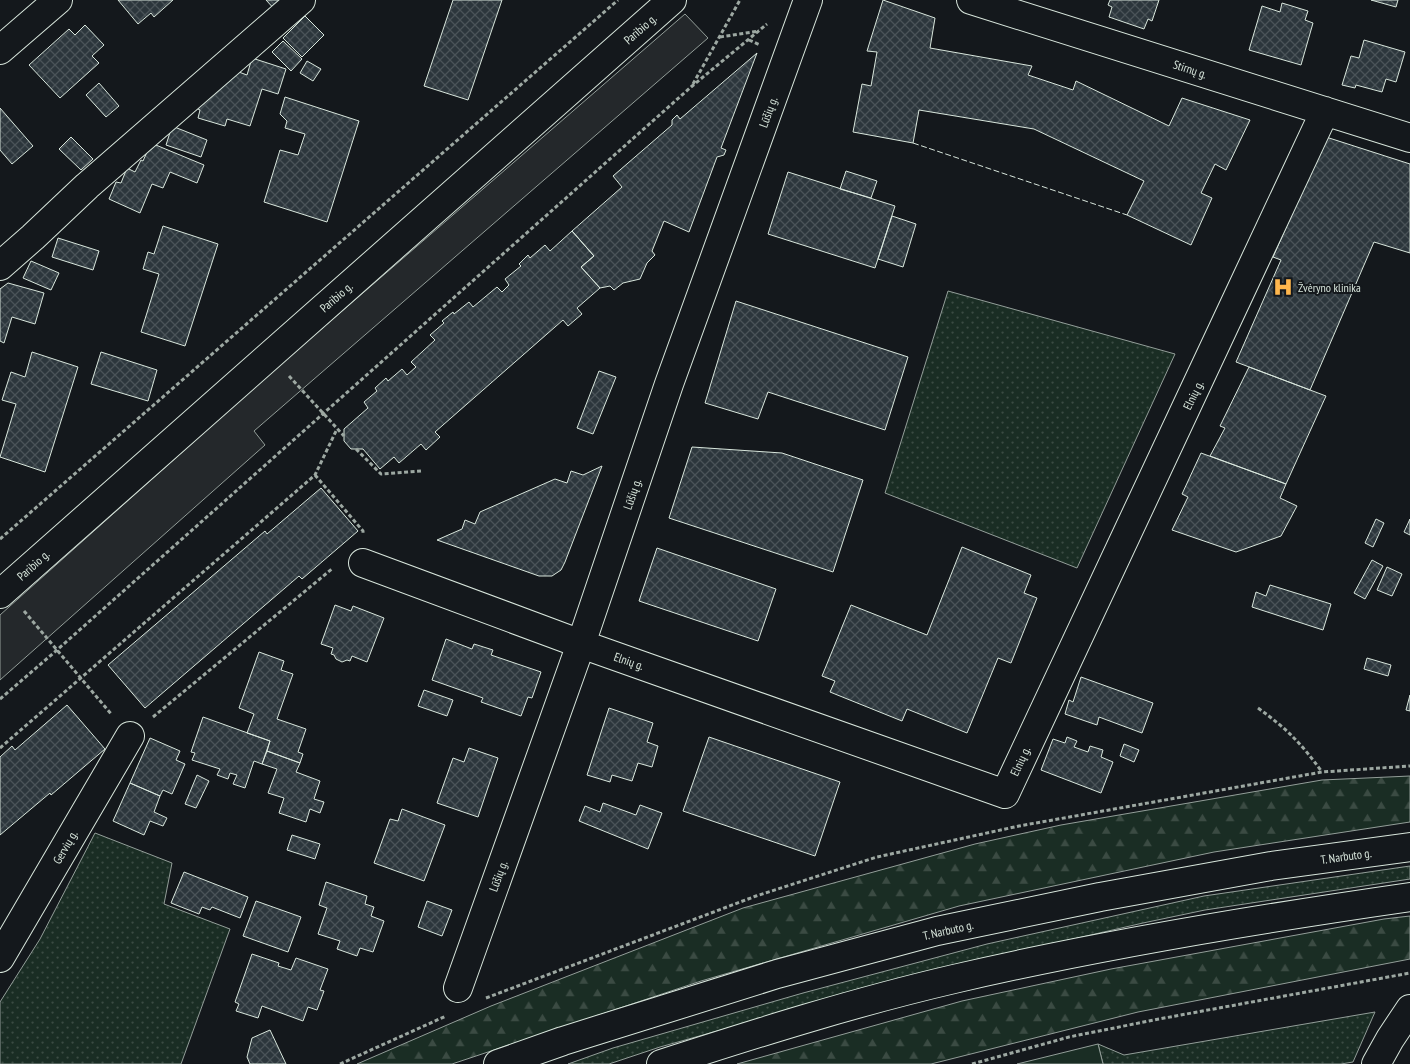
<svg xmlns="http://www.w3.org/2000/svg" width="1410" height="1064" font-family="'PT Sans Narrow',sans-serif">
<defs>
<pattern id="grass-dots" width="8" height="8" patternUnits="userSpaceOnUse" patternTransform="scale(1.25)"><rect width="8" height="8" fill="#1a2d24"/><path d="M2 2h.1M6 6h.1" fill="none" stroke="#3b4b43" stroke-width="1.8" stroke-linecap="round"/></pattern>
<pattern id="forest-firs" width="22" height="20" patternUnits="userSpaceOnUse" patternTransform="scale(1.25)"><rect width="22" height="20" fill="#1a2d24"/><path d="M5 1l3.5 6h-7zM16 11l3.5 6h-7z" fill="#3b4b43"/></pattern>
<pattern id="building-cross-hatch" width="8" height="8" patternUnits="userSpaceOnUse" patternTransform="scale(1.25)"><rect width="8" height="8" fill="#2c363c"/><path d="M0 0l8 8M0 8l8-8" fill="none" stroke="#4a5358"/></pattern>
</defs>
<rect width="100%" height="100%" fill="#14181c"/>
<path fill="url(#grass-dots)" stroke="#939e99" d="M948,291l227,63 -98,214 -192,-75z
M95,833l77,30 -8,41 66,25 -49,135h-181v-62l40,-63z
M1410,866v13l-205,31 -62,13 -222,51 -261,73 -51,17h-41l45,-16 190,-55 184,-49 217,-48z
M1375,1012l-22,50 -12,2h-238l-5,-20 26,11z"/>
<path fill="url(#forest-firs)" stroke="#939e99" d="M1410,776v46l-196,30 -255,54 -258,75 -249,83h-95l134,-58 252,-98 232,-64 86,-19 261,-45z
M1410,916v43l-272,53 -207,52h-194l225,-63 149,-32 273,-50z"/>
<path fill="#1a2d24" stroke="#939e99" d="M1098,1044l5,20h-86z"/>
<path fill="#24282b" stroke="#939e99" d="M685,14l23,24 -454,393 11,14 -265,235v-65l274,-245z"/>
<path fill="url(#building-cross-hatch)" stroke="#d8e6dc" d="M118,0h55l-19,17 -3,-4 -13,11z
M266,0h25l-14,12z
M453,0h49l-34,100 -44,-14z
M883,0l52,18 -5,30 102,18 -4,9 45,15 3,-9 93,45 13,-28 68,22 -24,50 -11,-6 -14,29 11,5 -21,47 -64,-30 17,-34 -110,-52 -115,-19 -6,33 -60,-11 9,-48 9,2 6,-34 -10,-1z
M1110,0h49l-7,21 -4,-2 -4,10 -35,-12 3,-10 -4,-2z
M1371,0h27l-2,7z
M1282,3l26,8 -3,9 8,3 -12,42 -52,-15 13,-44 18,6z
M305,16l19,19 -22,22 -19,-19z
M85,25l19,20 -12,11 7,7 -39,35 -31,-33 40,-36 6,6z
M1364,40l41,12 -9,30 -10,-3 -4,13 -26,-7 -1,3 -13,-3 9,-29 8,2z
M283,41l19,18 -11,12 -19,-19z
M757,53l-36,95 5,2 -2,5 -7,2 -28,75 -25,-11 -12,30 3,4 -8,8 -7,16 -17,4 -9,7 -4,-4 -10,2 -19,-21 13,-11 -22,-25 50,-44 -9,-11 59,-51v-5l5,-5 3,4z
M252,58l34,11 -8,25 -16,-5 -12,37 -23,-7 -2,7 -27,-8 2,-8 -4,-2 40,-37 11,4z
M307,61l14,8 -8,12 -13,-8z
M99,83l20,23 -13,11 -20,-22z
M285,97l74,24 -32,101 -63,-20 16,-52 18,5 7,-21 -20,-6 2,-7 -7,-7z
M0,108l33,38 -21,18 -12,-14z
M172,126l35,14 -6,17 -35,-12z
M71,137l22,22 -12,11 -22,-21z
M1326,137l84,27v89l-36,-11 -64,148 -74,-28 45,-102 -8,-3z
M151,143l53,22 -7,18 -27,-11 -7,16 -11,-4 -12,29 -31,-14 7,-17 5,1 6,-15 8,4 6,-12 2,1z
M846,171l31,10 -6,17 -31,-9z
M788,172l107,34 -20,62 -107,-34z
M892,216l24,8 -13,43 -25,-8z
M163,226l55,18 -33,102 -44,-14 18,-58 -16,-5 5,-17 6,2z
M572,231l22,25 -13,11 19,21 -23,20 5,6 -14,12 -5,-6 -128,112 5,5 -14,13 -5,-6 -22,19 -5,-6 -14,12 -17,-20h-12l-7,-8v-12l24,-21 -4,-6 13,-11 -2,-3 11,-10 2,3 14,-12 5,6 9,-8 -5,-5 24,-22 -5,-5 14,-12 -2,-2 11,-9 1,2 15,-12 4,5 24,-20 5,5 7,-7 -4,-6 16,-13 -2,-2 9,-9 2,3 15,-13 5,6z
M58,238l41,13 -6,19 -41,-13z
M31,261l28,12 -8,17 -28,-12z
M8,283l36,10 -9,31 -23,-7 -8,26 -4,-2v-52z
M736,301l172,56 -23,73 -117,-38 -10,27 -53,-16z
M32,352l46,15 -33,105 -45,-15 16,-53 -14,-4 9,-28 14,5z
M101,352l56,18 -9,31 -57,-17z
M1249,367l77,29 -40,88 -76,-28 15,-28 -5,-2z
M599,371l17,6 -23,57 -16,-6z
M692,447l90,6 81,27 -30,92 -164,-54z
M1201,453l85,31 -6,14 17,8 -16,30 -45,16 -64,-22 16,-33 -6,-3z
M602,466l-37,96 -4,8 -9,6h-13l-102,-36 25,-11 3,-9 10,4 5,-12 75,-33 12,4 4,-12 12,4z
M321,488l37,43 -56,48 -3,-3 -154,132 -37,-43 157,-134 2,3z
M1376,519l8,4 -11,24 -8,-4z
M1410,519v16l-6,-3z
M962,547l69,28 -7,18 13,5 -26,65 -13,-5 -31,75 -60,-24 -5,12 -72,-29 5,-11 -13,-5 29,-71 76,30z
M657,548l119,41 -18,52 -119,-40z
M1372,560l11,6 -18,33 -11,-6z
M1387,567l15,7 -10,22 -15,-6z
M1270,585l61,19 -8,26 -71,-23 4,-15 10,4z
M335,605l16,6 2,-5 31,12 -17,44 -15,-6 -2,5 -3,-1 -5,2 -6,-3 -2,-4 -3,-1 2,-6 -12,-4z
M446,639l26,10 2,-5 19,6 -2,5 50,17 -9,26 -4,-1 -7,19 -40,-14 2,-4 -51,-18z
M259,652l25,9 -3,9 12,4 -16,45 29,10 -8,23 5,2 -3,9 -33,-12 3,-10 -23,-8 7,-19 -15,-6z
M1367,658l24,7 -3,11 -24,-7z
M1081,677l72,26 -11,30 -43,-16 -2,8 -32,-11 4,-14 4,2z
M424,690l29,10 -6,16 -29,-10z
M1410,695v16l-4,-1z
M67,705l38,44 -54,46 -1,-2 -50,42v-78l12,-11 3,4z
M609,708l44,15 -6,19 11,4 -6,21 -14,-4 -6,18 -20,-6 -2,7 -23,-7z
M203,717l67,24 -8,23 -8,-3 -9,27 -12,-4 4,-9 -7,-2 -2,6 -11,-4 3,-6 -28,-9 3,-7 -4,-1z
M709,737l131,45 -25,74 -132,-45z
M1067,737l10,4 -3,6 14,5 2,-6 13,4 -2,7 12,5 -12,31 -60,-23 12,-31 12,4z
M150,738l30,13 -4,9 9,4 -13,30 -9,-4 -3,6 -30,-13z
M1124,744l15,6 -5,12 -14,-6z
M469,748l29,10 -20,59 -41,-14 16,-45 11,4z
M267,751l33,12 -4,9 24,9 -6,18 10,3 -4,11 -10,-4 -4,13 -27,-9 5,-15 -16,-5 9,-24 -15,-5z
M197,775l12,6 -13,27 -11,-4z
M130,783l30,13 -6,16 13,6 -4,8 -13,-5 -6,14 -31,-14z
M603,803l33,12 4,-10 22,8 -14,36 -69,-28 6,-15 15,6z
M402,809l43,16 -21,56 -50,-18 16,-44 8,2z
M292,835l28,9 -5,15 -28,-9z
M184,872l64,25 -8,21 -28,-11 -2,3 -8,-3 -3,7 -28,-11z
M326,882l41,14 -2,8 9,3 -3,9 13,5 -11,31 -13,-4 -3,8 -20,-7 3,-8 -22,-7 9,-26 -8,-3z
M256,901l45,16 -13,35 -45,-16z
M427,901l25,9 -10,26 -24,-9z
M252,954l27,9 -1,3 13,4 5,-12 32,11 -8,21 4,1 -7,19 -9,-3 -5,14 -41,-15 -4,12 -22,-7 3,-7 -4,-2z
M270,1030l16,34h-36l-3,-7 5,-19z"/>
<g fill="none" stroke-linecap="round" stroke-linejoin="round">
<defs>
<path id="minor" d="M971,0l439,138
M0,50l58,-50
M0,266l33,-29 54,-51 214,-186
M363,563l218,81 424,150c105,-228 214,-455 320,-683
M0,594l672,-594
M0,958l130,-222
M458,988l123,-344 88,-260 139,-384
M1376,1064l14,-25 20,-30"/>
<path id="major" d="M498,1064l65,-23 214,-67 160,-43 163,-34 171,-31 139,-19
M661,1064c96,-31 194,-62 293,-85 150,-35 303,-60 456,-82"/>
</defs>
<use href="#minor" stroke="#d8e6dc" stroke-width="30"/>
<use href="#major" stroke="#d8e6dc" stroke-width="30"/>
<path stroke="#9da8a2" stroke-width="3" stroke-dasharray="4 2.5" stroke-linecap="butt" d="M720,37l39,-6
M749,40l11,5
M693,84l47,-84
M289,376l55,60
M356,449l25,25 40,-3
M315,475l48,56v2
M0,539l618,-539
M24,611l88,104
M0,699l57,-49 634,-563 76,-63
M1258,708c29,21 43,35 64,64
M153,717l180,-149
M0,748l315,-273 22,-46
M486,998l270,-102 121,-39 142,-31 303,-54 88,-6
M340,1064l106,-48
M972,1064l97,-27 90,-18 251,-46"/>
<use href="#minor" stroke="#14181c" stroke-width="28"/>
<use href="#major" stroke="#14181c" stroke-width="28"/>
<path stroke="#d8e6dc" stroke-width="1" stroke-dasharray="6 2.5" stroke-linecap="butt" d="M913,143l214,72"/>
</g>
<defs>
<symbol id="hospital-bare" viewBox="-9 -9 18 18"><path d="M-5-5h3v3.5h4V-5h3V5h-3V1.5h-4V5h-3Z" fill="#ffb74d" stroke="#14181c" stroke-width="2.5" paint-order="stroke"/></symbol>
</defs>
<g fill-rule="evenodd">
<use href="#hospital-bare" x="1269" y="273" width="28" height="28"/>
</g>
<g text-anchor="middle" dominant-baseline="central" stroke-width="4" stroke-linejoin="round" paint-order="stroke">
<g font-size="12" fill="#d8e6dc" stroke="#14181c">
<text transform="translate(640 29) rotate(-41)">Paribio g.</text>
<text transform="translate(1190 69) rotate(18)">Stirnų g.</text>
<text transform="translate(768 112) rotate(-70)">Lūšių g.</text>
<text transform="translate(336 297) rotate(-41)">Paribio g.</text>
<text transform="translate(1193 395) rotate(-64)">Elnių g.</text>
<text transform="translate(632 494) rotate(-71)">Lūšių g.</text>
<text transform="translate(33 565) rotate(-42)">Paribio g.</text>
<text transform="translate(629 661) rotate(19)">Elnių g.</text>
<text transform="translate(1020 761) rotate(-65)">Elnių g.</text>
<text transform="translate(65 847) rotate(-60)">Gervių g.</text>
<text transform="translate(1346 856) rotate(-8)">T. Narbuto g.</text>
<text transform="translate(498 876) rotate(-70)">Lūšių g.</text>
<text transform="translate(948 930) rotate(-13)">T. Narbuto g.</text>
</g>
<g font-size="12" fill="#d8e6dc" stroke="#14181c" text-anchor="start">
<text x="1298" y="287">Žvėryno klinika</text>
</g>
</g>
</svg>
